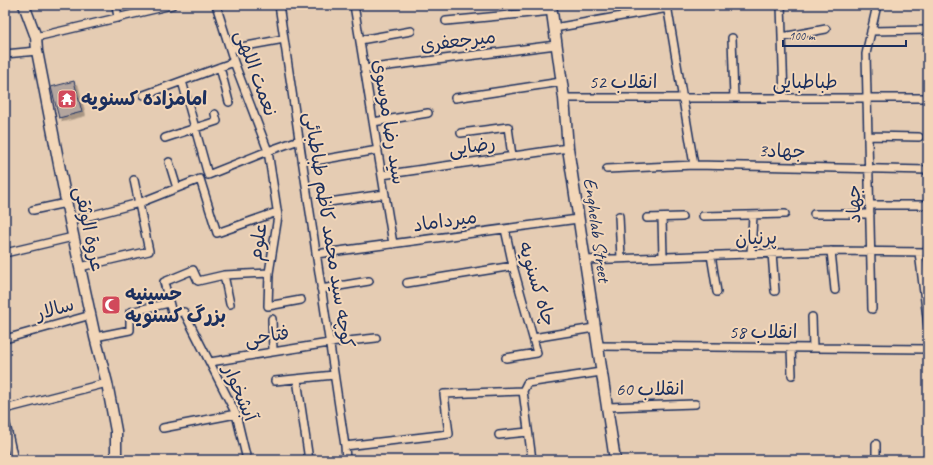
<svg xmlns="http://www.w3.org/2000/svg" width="933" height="465" font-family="Caveat,'Playpen Sans Arabic',sans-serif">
<defs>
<filter id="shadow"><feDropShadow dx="3.5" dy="3.5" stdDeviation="0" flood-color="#0004"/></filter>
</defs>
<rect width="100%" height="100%" fill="#e5ccb3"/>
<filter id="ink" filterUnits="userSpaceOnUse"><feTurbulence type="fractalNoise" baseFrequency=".025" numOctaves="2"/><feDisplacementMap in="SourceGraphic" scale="8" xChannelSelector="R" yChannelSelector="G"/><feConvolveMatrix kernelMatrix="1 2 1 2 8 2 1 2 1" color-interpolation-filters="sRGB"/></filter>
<g filter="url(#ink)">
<path fill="#b3a59e" stroke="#1b2f5e" filter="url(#shadow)" d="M74,81l8,31 -23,6 -8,-31z"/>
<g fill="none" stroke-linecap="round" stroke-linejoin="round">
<defs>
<path id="street" d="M116,5l2,13
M216,5l18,57 34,89 10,65 -9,57 -1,33 33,-6
M279,5l66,441 1,14
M354,5l39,239
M667,5l27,160
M781,5l3,93
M446,21l106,-10
M554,28l114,-20
M871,31l57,-1
M36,37l136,-32
M782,37l44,-8
M732,38l2,60
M360,40l51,-9
M230,49l54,-10
M5,54l32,-3
M234,62l-52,19 26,94 60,-24 31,-11
M220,67l9,35
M364,69l192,-24
M144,95l38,-14
M455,98l106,-16
M564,98h364
M373,122l55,-9
M461,133l47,-6 4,29
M868,136l51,1
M165,138l52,-17 -2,-7
M320,160l58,-10
M169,162l8,26
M607,169l87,-4 234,5
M382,175l186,-27
M329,202l56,-8
M870,205h58
M33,210l33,-7
M814,214h56
M619,216l2,42
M703,216l82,-2
M647,218l35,-1
M662,218l1,39
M70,221l69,-18 61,-24 17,54 60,-21
M505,229l8,37 20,72 61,-10
M831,251l4,39
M919,252l9,74
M5,253l68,-16
M772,253l3,38
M316,254l262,-35
M751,254l2,-39
M711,255l6,37
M585,260l246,-9 97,1
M80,267l69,-16 -15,-71
M224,275l6,29
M407,283l106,-17
M321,289l48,-8
M872,309l-6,-255 11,-49
M812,317l1,31
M272,319l1,32
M95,337l35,-7v-18l39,-9
M5,339l86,-24
M597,346l331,3
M791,348l1,27
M506,358l31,-5 -4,-15
M210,362l119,-19 47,-5
M297,379l12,81
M275,381l59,-6
M523,391l9,69
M607,407l88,-3
M5,409l102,-26
M5,420l9,40
M163,428l73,-14
M499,435l29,-3
M876,444v16
M345,446l104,-12 -5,-40 79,-3 4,-8 74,-11
M247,460l-11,-46 -52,-102 -12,1 -8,-31 29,-12 5,11 26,-6 45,-2"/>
<path id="secondary" d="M24,5l12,32 1,14 33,170 25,116 12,46 9,48v29
M551,5l13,93 4,50 47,312"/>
</defs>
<use href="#street" stroke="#1b2f5e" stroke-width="10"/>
<use href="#secondary" stroke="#1b2f5e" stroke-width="13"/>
<use href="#street" stroke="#f2d6b8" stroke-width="7"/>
<use href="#secondary" stroke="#f2d6b8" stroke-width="10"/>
</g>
</g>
<defs>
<symbol id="temple-square" viewBox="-11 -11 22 22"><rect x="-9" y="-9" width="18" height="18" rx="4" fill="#d1495b" stroke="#f2d6b8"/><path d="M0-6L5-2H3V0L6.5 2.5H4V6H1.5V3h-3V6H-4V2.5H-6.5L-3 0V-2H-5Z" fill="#fff"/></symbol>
<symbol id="mosque-square" viewBox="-11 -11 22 22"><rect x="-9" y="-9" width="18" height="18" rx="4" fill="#d1495b" stroke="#f2d6b8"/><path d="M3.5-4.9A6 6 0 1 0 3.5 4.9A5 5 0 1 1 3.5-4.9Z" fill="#fff"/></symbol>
</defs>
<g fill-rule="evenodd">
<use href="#temple-square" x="56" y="88" width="22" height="22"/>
<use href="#mosque-square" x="100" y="294" width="22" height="22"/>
</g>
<g text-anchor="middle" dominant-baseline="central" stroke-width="4" stroke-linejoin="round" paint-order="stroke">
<g font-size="19" fill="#1b2f5e" stroke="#f2d6b8">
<text transform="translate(458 41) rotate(-7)">میرجعفری</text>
<text transform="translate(256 73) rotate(70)">نعمت اللهی</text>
<text x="623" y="82">انقلاب 52</text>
<text x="805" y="82">طباطبایی</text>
<text transform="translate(389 122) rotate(81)">سید رضا موسوی</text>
<text transform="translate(472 146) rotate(-8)">رضایی</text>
<text transform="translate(782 151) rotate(1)">جهاد3</text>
<text transform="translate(854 204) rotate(-91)">جهاد</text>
<text transform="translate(445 221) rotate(-8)">میرداماد</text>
<text transform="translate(89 229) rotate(78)">عروة الوثقی</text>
<text transform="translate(329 230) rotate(81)">کوچه سید محمد کاظم طباطبائی</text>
<text transform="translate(597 230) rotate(82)">Enghelab Street</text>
<text transform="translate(756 238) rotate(-2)">پرنیان</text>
<text transform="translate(258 242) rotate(-81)">علوم</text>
<text transform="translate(537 284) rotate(73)">چاه کسنویه</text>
<text transform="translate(55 309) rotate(-16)">سالار</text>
<text x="763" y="332">انقلاب 58</text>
<text transform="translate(267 336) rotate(-9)">فتاحی</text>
<text transform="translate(650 389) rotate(-1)">انقلاب 60</text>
<text transform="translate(240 393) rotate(67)">آبشخوار</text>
</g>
<g font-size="19" font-weight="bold" fill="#1b2f5e" stroke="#f2d6b8" text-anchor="start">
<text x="81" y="99">امامزاده کسنویه</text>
<text x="125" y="294">حسینیه<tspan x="125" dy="22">بزرگ کسنویه</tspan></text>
</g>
</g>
<rect width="933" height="465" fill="none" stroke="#f2d6b8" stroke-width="20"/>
<rect x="10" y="10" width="913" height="445" fill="none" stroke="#1b2f5e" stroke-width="1.5" filter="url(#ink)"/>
<path d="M783 40v6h123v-6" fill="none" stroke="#1b2f5e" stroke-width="2"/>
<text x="789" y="40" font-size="12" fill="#1b2f5e" stroke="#f2d6b8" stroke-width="3" paint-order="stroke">100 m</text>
</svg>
